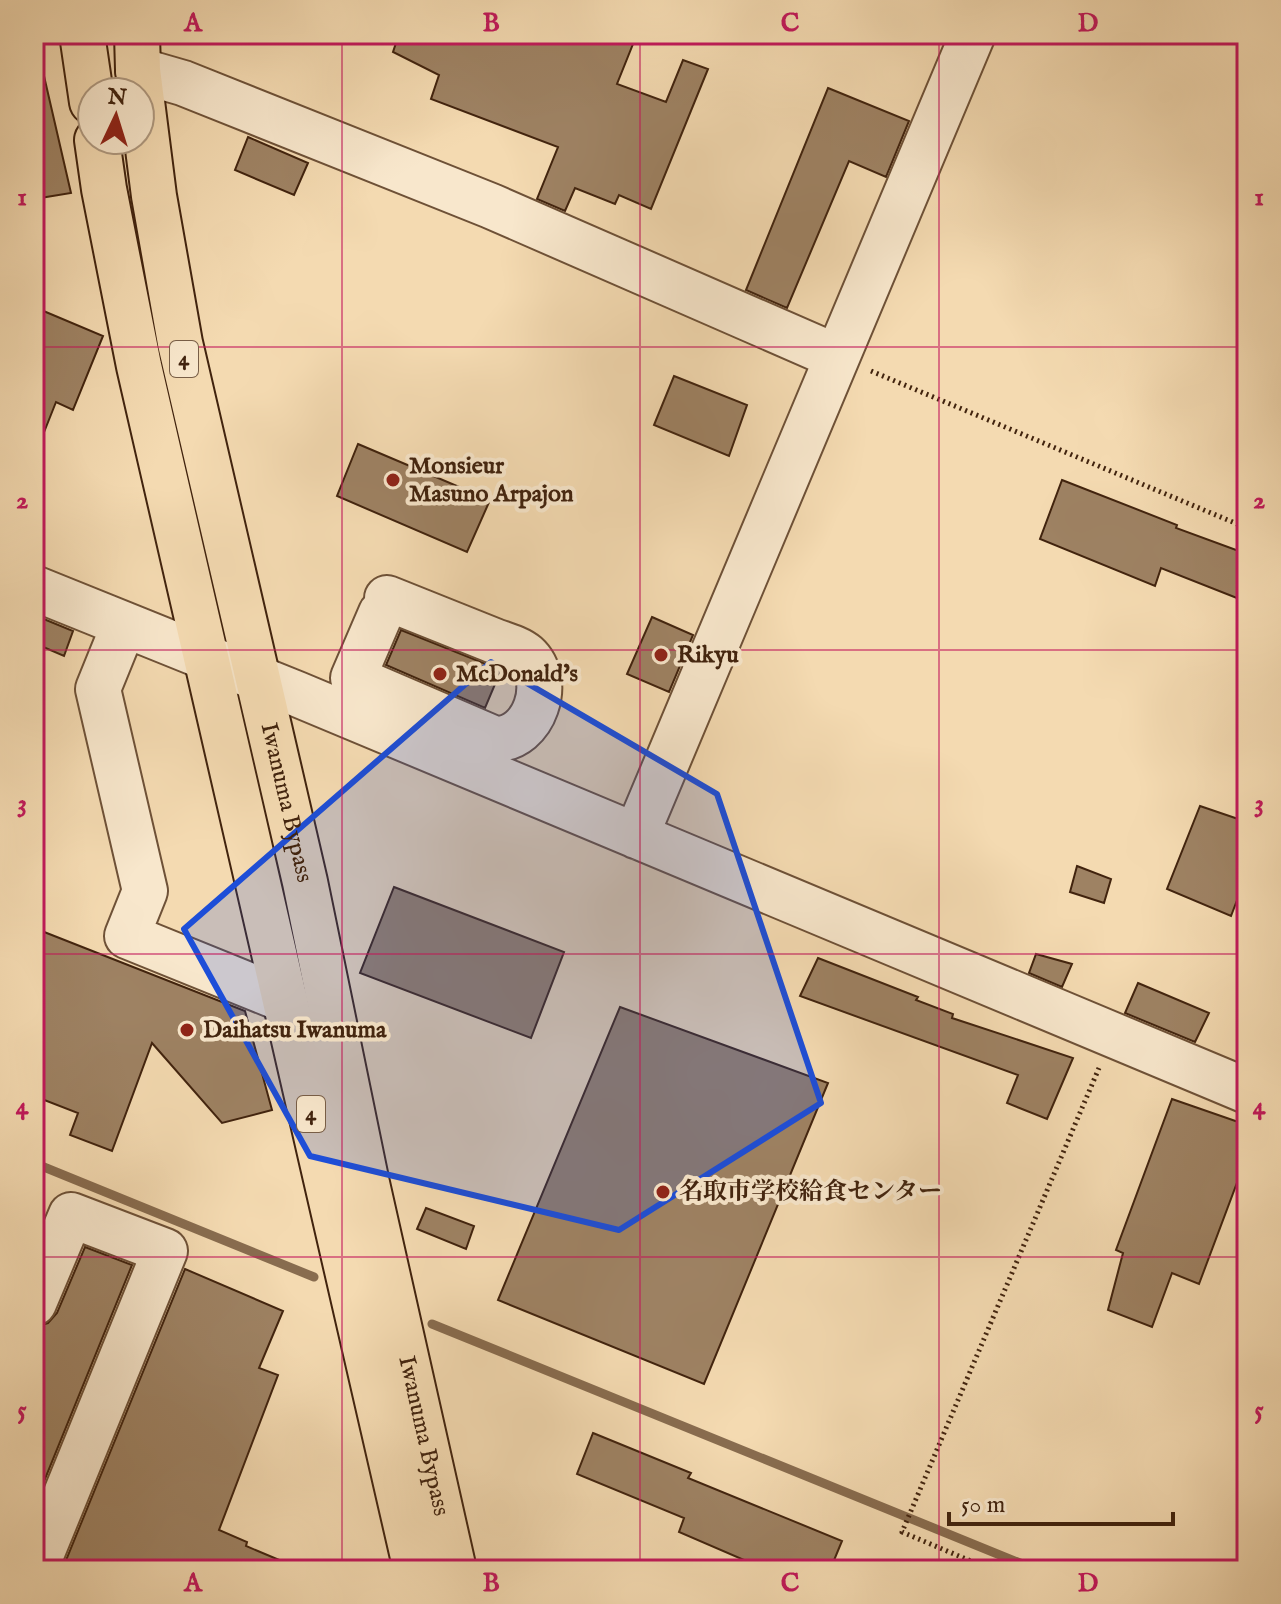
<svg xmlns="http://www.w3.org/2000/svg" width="1281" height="1604" font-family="'IM FELL English','Noto Serif JP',serif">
<rect width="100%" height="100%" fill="#f4dab1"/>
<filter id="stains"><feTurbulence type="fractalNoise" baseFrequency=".0025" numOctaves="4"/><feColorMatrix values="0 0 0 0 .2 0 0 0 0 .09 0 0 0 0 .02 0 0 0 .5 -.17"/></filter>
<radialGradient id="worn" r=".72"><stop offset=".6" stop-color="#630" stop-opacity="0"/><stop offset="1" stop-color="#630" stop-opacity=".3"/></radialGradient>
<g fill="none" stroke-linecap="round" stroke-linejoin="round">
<path stroke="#886c4f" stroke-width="9" d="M34,1163l280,114
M432,1324l605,246"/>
</g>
<path fill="#9e8263" stroke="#41230e" stroke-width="2" d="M399,34h238l-20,50 49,18 17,-42 25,9 -57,140 -32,-14 -4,9 -40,-16 -10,23 -28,-12 21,-52 -127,-48 8,-24 -46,-23z
M44,76l27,117 -37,6v-122z
M828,88l81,33 -23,56 -37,-16 -62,147 -41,-18z
M248,137l60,26 -14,32 -59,-25z
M34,307l69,29 -30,74 -17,-8 -21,53z
M674,376l73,29 -18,51 -75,-31z
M358,444l132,56 -23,52 -130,-56z
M1062,480l115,45 -1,3 71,26v48l-86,-34 -6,18 -115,-47z
M34,615l39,16 -9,25 -30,-13z
M652,617l41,18 -24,57 -42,-18z
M401,630l100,40 -16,38 -99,-43z
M1200,806l47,16v52l-16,42 -64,-27z
M1077,866l34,13 -7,24 -34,-11z
M394,887l170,65 -33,86 -171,-65z
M34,928l211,83 27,99 -50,13 -70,-80 -40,108 -42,-16 8,-22 -44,-17z
M1036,954l36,10 -10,23 -33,-14z
M818,958l100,39 -2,3 37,14 -1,4 121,40 -26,61 -40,-16 11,-28 -218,-79z
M1138,983l71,30 -14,29 -70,-29z
M620,1007l208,76 -124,301 -206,-84z
M1172,1099l75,26v31l-48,128 -27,-11 -20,54 -44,-17 15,-57 -7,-3z
M426,1208l48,18 -8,23 -49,-20z
M85,1247l47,18 -98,241v-179l14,-4 9,-10z
M185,1269l98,42 -24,57 19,7 -59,155 28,12 -1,4 57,24h-241z
M593,1433l98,40 -3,5 154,63 -12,29h-63l-88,-38 5,-14 -107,-44z"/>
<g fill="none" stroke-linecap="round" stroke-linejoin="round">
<defs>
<path id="minor" d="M138,70l45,13 308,123 346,151
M34,588l263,106 950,397
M381,613l-28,65 142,61c40,1 59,-59 31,-84 -8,-7 -24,-11 -34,-15 -35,-14 -70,-28 -105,-42
M124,625l-26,64 47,202 -18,45 158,64
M636,836l337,-802
M34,1303l37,-88 94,36 -130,319"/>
<g id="highway">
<path d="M82,34l10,68"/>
<path id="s1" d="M137,34l1,36 16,126 26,147 125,539 61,297 88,391"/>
<path d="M97,140l7,49 35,177 277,1204"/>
</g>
</defs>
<use href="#minor" stroke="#6e5137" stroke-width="48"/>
<use href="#highway" stroke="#41230e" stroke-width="48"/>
<path stroke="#41230e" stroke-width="5" stroke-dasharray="2 4" stroke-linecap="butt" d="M871,371l376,157
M992,1570l-90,-38 197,-464"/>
<use href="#minor" stroke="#f8e7cc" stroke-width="44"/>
<use href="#highway" stroke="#f4dab1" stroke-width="44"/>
</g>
<path fill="#1d4ed8" fill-opacity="0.2" stroke="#1d4ed8" stroke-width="6" stroke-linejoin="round" d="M491,662l226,132 104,309 -202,127 -309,-74 -126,-227z"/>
<path fill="none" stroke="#c2185b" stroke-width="2" stroke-opacity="0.55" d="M342,34v1536M640,34v1536M939,34v1536M34,347h1213M34,650h1213M34,954h1213M34,1257h1213"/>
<g fill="#8f2418" stroke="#f8e7cc" stroke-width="3">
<circle cx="393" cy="480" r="8"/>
<circle cx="661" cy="655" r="8"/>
<circle cx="440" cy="674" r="8"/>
<circle cx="187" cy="1030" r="8"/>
<circle cx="663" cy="1192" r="8"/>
</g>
<g text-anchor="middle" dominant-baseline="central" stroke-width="8" stroke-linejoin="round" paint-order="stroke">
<g fill="#f8e7cc" stroke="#785e47" stroke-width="2">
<rect x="170" y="341" width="28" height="36" rx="6"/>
<rect x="297" y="1096" width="28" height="36" rx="6"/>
</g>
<g font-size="22" font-weight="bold" fill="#41230e">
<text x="184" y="359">4</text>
<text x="311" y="1114">4</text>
</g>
<g font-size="24" font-weight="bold" fill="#41230e" stroke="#f8e7cc" text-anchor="start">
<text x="409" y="466">Monsieur<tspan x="409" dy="28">Masuno Arpajon</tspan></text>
<text x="677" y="655">Rikyu</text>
<text x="456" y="674">McDonald's</text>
<text x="203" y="1030">Daihatsu Iwanuma</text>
<text x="679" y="1192">名取市学校給食センター</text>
</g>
<g font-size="24" fill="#41230e" stroke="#f8e7cc">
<text stroke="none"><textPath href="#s1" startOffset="784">Iwanuma Bypass</textPath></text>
<text stroke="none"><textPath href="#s1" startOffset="1432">Iwanuma Bypass</textPath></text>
</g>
</g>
<rect width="1281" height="1604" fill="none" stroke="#f4dab1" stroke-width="88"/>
<g transform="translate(116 116) rotate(4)"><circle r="38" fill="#f8e7cc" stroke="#af9980" stroke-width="2"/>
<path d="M0-6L14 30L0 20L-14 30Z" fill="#8f2418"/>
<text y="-12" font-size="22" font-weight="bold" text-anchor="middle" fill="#41230e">N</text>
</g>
<path d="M949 1512v12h224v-12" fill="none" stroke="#41230e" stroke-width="4"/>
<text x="961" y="1512" font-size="24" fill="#41230e" stroke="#f8e7cc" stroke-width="6" paint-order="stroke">50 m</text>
<rect x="44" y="44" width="1193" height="1516" fill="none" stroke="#c2185b" stroke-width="3"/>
<g font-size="26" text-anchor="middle" font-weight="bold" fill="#c2185b">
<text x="193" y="31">A</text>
<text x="491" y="31">B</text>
<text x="790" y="31">C</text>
<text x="1088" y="31">D</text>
<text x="22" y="205">1</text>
<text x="1259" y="205">1</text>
<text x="22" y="508">2</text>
<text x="1259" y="508">2</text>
<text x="22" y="811">3</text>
<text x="1259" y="811">3</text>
<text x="22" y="1114">4</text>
<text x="1259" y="1114">4</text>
<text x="22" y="1418">5</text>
<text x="1259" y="1418">5</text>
<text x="193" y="1591">A</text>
<text x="491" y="1591">B</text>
<text x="790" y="1591">C</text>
<text x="1088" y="1591">D</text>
</g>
<rect width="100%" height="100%" filter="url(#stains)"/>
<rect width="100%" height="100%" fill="url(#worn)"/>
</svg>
